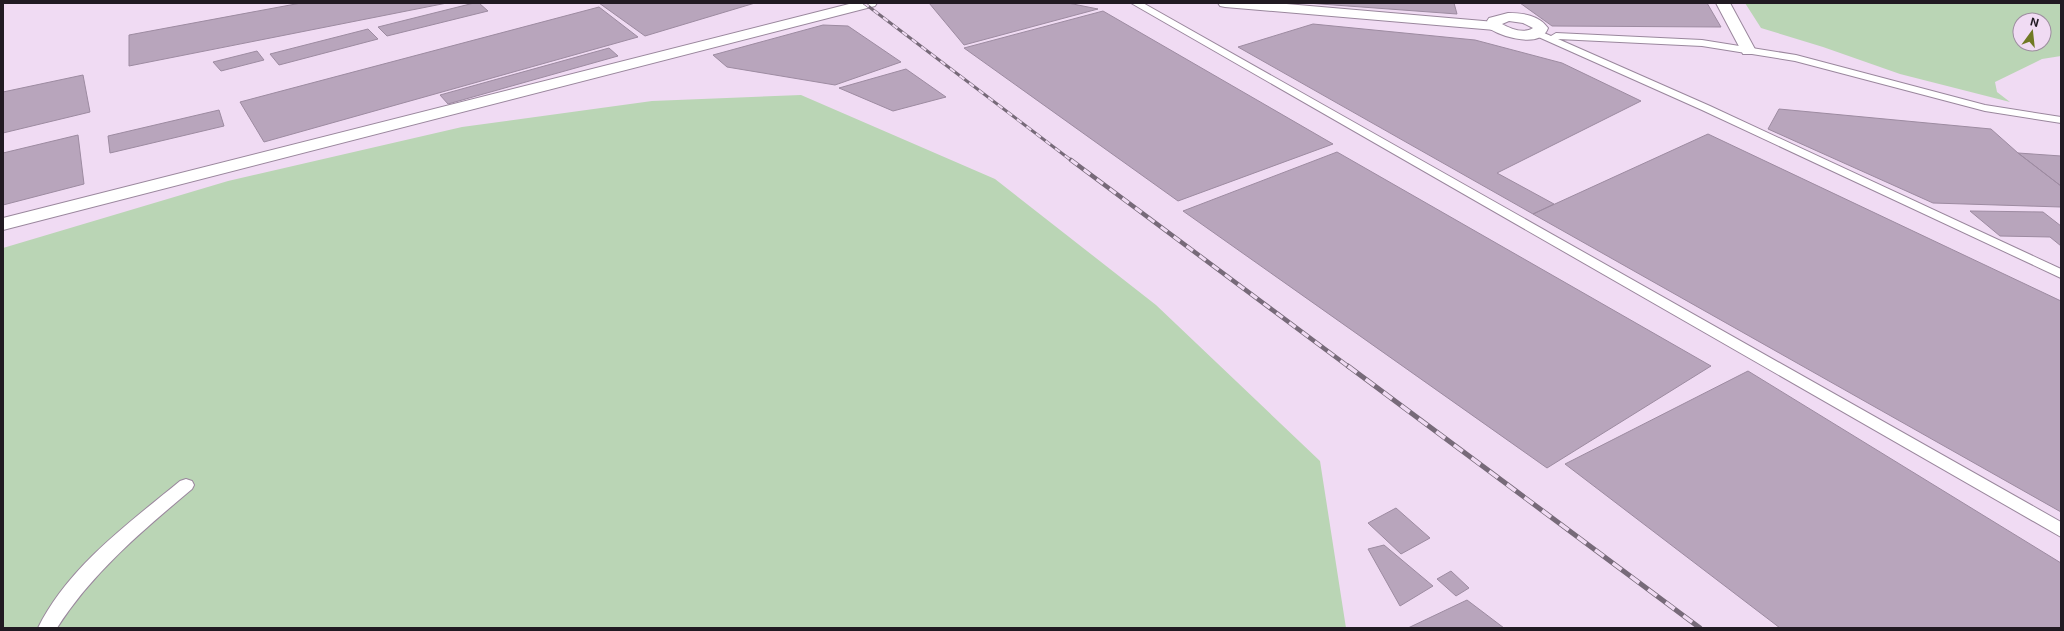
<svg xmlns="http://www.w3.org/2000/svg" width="2064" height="631" font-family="Inter,sans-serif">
<rect width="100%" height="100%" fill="#f0dbf3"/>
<path fill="#bad5b5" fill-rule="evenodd" d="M1745,3h316v53l-19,3 -47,23 2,10 13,10 -110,-28 -77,-27 -62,-19zM2020,20h24v24h-24z
M801,95l194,84 161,126 164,156 26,167h-1343v-380l225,-67 234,-54 190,-26z"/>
<path fill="#b8a5bc" stroke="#9d8ba1" d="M301,3h146l-318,63v-31z
M474,3h5l9,8 -101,25 -9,-9z
M599,3h156l-110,33z
M929,3h139l30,6 -134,36z
M1307,3h147l3,11z
M1520,3h187l14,24 -169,-1z
M599,7l39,30 -374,105 -24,-40z
M1103,11l230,133 -155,57 -214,-153z
M1313,24l162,16 87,23 79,38 -144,72 57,31 -21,10 -295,-167z
M823,25l25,1 53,36 -66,23 -108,-18 -14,-12z
M368,29l10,10 -99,26 -9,-11z
M609,48l9,8 -170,48 -8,-9z
M257,51l7,9 -43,11 -8,-9z
M906,69l40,28 -53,14 -54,-23z
M83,75l7,37 -87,21v-41z
M1779,109l212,20 27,24 43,33v21l-128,-4 -165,-74z
M219,110l5,16 -114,27 -2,-17z
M1708,134l353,167v211l-528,-298z
M78,135l6,49 -81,21v-52z
M1337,152l374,214 -164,102 -364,-257z
M2018,153l43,3v30z
M1970,211l73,1 18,14v20l-11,-9 -50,-1z
M1748,371l313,192v65h-281l-215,-164z
M1396,508l34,30 -29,16 -33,-31z
M1384,545l49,41 -33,20 -32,-57z
M1451,571l18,17 -13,8 -19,-17z
M1467,600l37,28h-96z"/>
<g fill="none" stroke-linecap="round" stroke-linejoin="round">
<defs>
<path id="lane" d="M1131,3h12l918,519v15z
M1537,30l14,6 5,-3 146,7 94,15 189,50 76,12v6l-76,-12 -190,-50 -93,-15 -144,-7 152,67 351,163v9l-359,-168 -168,-75v-4z
M186,479l6,2 2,4 -2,4c-50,42 -100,84 -135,139h-19c30,-61 91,-105 142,-147z"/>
<path id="street" d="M1716,3h14l26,48 -3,3h-10z
M1508,13c15,0 31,2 40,15 -7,21 -45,9 -58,1l-3,-8 2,-3zM1509,21l14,2 10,5c-9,6 -22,1 -31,-4z"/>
<path id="secondary" d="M853,3h24l-2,3 -872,224v-12z
M1218,3h57l220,19 5,1 2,3 -2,3 -5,1 -270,-23 -5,-1z"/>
</defs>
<use href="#lane" stroke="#9a879d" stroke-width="2"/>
<use href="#street" stroke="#9a879d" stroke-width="2"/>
<use href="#secondary" stroke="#9a879d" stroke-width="2"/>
<use href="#lane" fill="#fff" fill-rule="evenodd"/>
<use href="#street" fill="#fff" fill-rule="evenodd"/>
<use href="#secondary" fill="#fff" fill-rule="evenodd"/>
<defs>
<path id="rail-far2" d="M864,3l208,158"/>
<path id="rail-far1" d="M1071,160l278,207"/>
<path id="rail" d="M1348,366l352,262"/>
</defs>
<use href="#rail-far2" stroke="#776a79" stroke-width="3"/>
<use href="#rail-far1" stroke="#776a79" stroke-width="4.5"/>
<use href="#rail" stroke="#776a79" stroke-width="5"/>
<use href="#rail-far2" stroke="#f0dbf3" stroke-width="2" stroke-dasharray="6" stroke-linecap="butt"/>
<use href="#rail-far1" stroke="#f0dbf3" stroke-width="3" stroke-dasharray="8" stroke-linecap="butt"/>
<use href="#rail" stroke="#f0dbf3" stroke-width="3.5" stroke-dasharray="11" stroke-linecap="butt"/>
</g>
<rect width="2064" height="631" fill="none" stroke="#211a22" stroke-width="8"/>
<g transform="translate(2032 32) rotate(15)"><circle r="19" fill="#f0dbf3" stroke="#9d8e9f"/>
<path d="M0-3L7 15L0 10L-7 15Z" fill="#707924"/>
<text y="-6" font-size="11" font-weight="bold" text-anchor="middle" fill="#211a22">N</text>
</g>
</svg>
